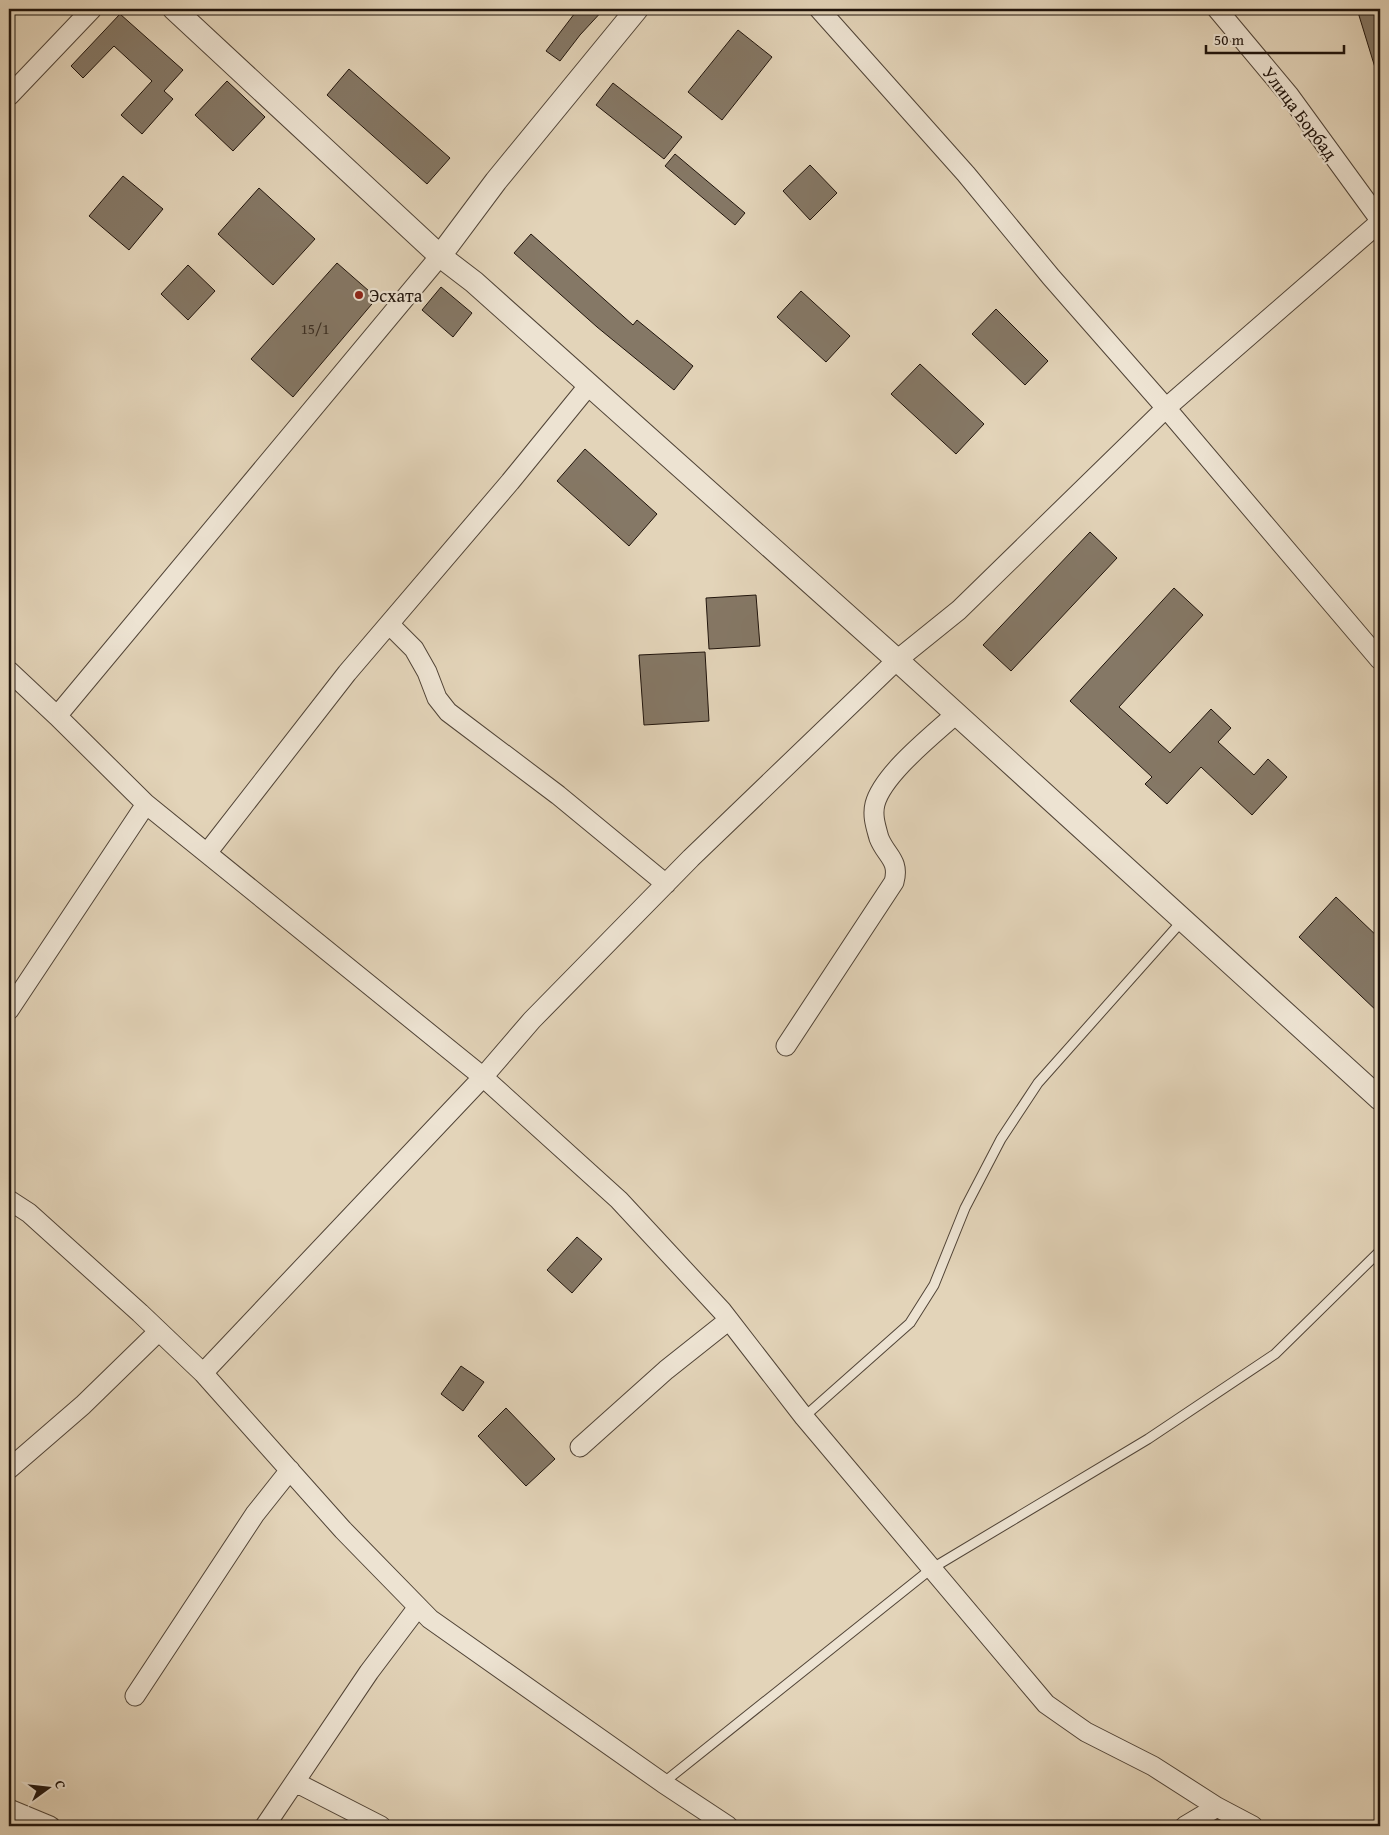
<svg xmlns="http://www.w3.org/2000/svg" width="1389" height="1835" font-family="'Gentium Book Plus',serif">
<rect width="100%" height="100%" fill="#e3d4b9"/>
<filter id="stains"><feTurbulence type="fractalNoise" baseFrequency=".004" numOctaves="4"/><feColorMatrix values="0 0 0 0 .2 0 0 0 0 .09 0 0 0 0 .02 0 0 0 .5 -.17"/></filter>
<radialGradient id="worn" r=".72"><stop offset=".6" stop-color="#630" stop-opacity="0"/><stop offset="1" stop-color="#630" stop-opacity=".3"/></radialGradient>
<path fill="#857866" stroke="#20140c" d="M578,9h26l-24,26 -20,26 -14,-10z
M1357,9h23v65h-3z
M120,14l63,56 -19,21 9,8 -31,35 -21,-19 31,-34 -38,-35 -31,32 -12,-12z
M738,30l34,27 -50,63 -34,-28z
M349,69l101,89 -23,26 -100,-89z
M227,81l38,36 -32,34 -38,-36z
M613,83l69,54 -18,22 -68,-54z
M675,154l70,59 -10,12 -70,-59z
M810,165l27,28 -27,27 -27,-29z
M123,176l40,33 -34,41 -40,-34z
M259,188l56,51 -42,46 -55,-51z
M531,234l102,91 4,-5 56,46 -19,24 -77,-63 -83,-74z
M337,263l40,35 -84,99 -42,-38z
M188,265l27,26 -27,29 -27,-26z
M441,287l31,26 -19,24 -31,-27z
M801,291l49,45 -24,26 -49,-45z
M996,309l52,52 -23,24 -53,-51z
M920,364l64,60 -28,30 -65,-60z
M585,449l72,65 -28,32 -72,-65z
M1090,532l27,26 -106,113 -28,-26z
M1174,588l29,27 -84,92 51,46 41,-44 20,19 -13,14 36,33 14,-16 19,18 -35,38 -51,-48 -34,37 -22,-20 7,-7 -82,-76z
M756,595l4,51 -51,3 -3,-51z
M705,652l4,69 -65,4 -5,-70z
M1336,897l44,42v75l-81,-77z
M577,1237l25,22 -30,34 -25,-23z
M461,1366l23,16 -21,29 -22,-17z
M506,1408l49,51 -29,27 -48,-50z"/>
<g fill="none" stroke-linecap="round" stroke-linejoin="round">
<defs>
<path id="service" d="M804,1417l106,-94 24,-38 31,-77 36,-69 37,-56 144,-162
M663,1783l268,-214 217,-130 127,-85 105,-103"/>
<path id="minor" d="M819,9l147,165 85,103 115,131 214,252
M1217,9l72,86 91,125
M9,96l83,-87
M440,256l-383,460 89,88 337,273 136,123 103,111 82,106 242,287 40,28 67,34 64,41 36,19
M389,624l25,25 13,23 10,26 11,14 110,83 108,89
M9,671l48,45
M207,853l140,-180 163,-191 79,-97
M9,1010l137,-206
M786,1046l108,-164c6,-22 -8,-26 -15,-44 -3,-11 -7,-22 -4,-34 8,-30 58,-69 81,-90
M9,1200l20,13 111,100 63,60 140,157 87,89 233,164 65,43
M203,1373l280,-296 49,-57 159,-162 206,-198 62,-50 207,-202 214,-186
M580,1447l86,-77 63,-50
M9,1469l74,-64 76,-74
M135,1696l120,-182 35,-44
M295,1782l86,44
M9,1809l41,17
M265,1826l104,-154 49,-65
M1185,1826l32,-19"/>
<path id="tertiary" d="M174,9l266,247 34,26 423,378 483,439
M440,256l56,-75 141,-172"/>
</defs>
<use href="#service" stroke="#514437" stroke-width="11"/>
<use href="#minor" stroke="#514437" stroke-width="21"/>
<use href="#tertiary" stroke="#514437" stroke-width="24"/>
<use href="#service" stroke="#ede3d2" stroke-width="9"/>
<use href="#minor" stroke="#ede3d2" stroke-width="19"/>
<use href="#tertiary" stroke="#ede3d2" stroke-width="22"/>
</g>
<circle fill="#8f2418" stroke="#ede3d2" stroke-width="2" cx="359" cy="295" r="5"/>
<g text-anchor="middle" dominant-baseline="central" stroke-width="4.5" stroke-linejoin="round" paint-order="stroke">
<g font-size="15" fill="#392d22">
<text x="315" y="328">15/1</text>
</g>
<g font-size="18" fill="#20140c" stroke="#ede3d2">
<text transform="translate(1300 113) rotate(53)">Улица Борбад</text>
</g>
<g font-size="18" fill="#20140c" stroke="#ede3d2" text-anchor="start">
<text x="369" y="295">Эсхата</text>
</g>
</g>
<rect width="1389" height="1835" fill="none" stroke="#e3d4b9" stroke-width="30"/>
<rect x="10" y="10" width="1369" height="1815" fill="none" stroke="#20140c" stroke-width="2.5"/>
<rect x="15" y="15" width="1359" height="1805" fill="none" stroke="#20140c"/>
<g transform="translate(48 1788) rotate(75)" stroke="#ede3d2" stroke-width="4" paint-order="stroke">
<path d="M0-4L9 19L0 12L-9 19Z" fill="#20140c"/>
<text y="-8" font-size="14" font-weight="bold" text-anchor="middle" fill="#20140c">С</text>
</g>
<path d="M1206 45v8h138v-8" fill="none" stroke="#20140c" stroke-width="2.5"/>
<text x="1214" y="45" font-size="15" fill="#20140c" stroke="#ede3d2" stroke-width="4" paint-order="stroke">50 m</text>
<rect width="100%" height="100%" filter="url(#stains)"/>
<rect width="100%" height="100%" fill="url(#worn)"/>
</svg>
